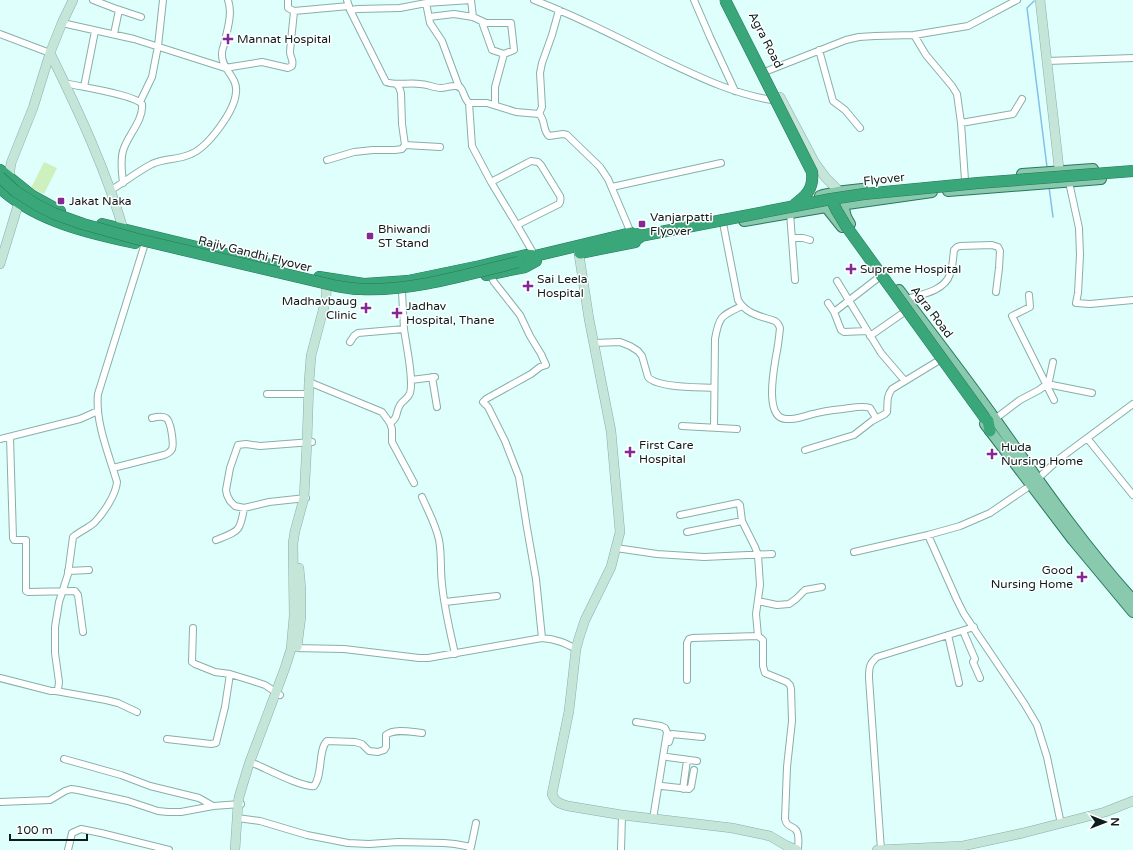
<svg xmlns="http://www.w3.org/2000/svg" width="1133" height="850" font-family="'Varela Round',sans-serif">
<rect width="100%" height="100%" fill="#defffc"/>
<path fill="#ceefbe" d="M44,162l13,6 -13,26 -13,-6z"/>
<g fill="none" stroke-linecap="round" stroke-linejoin="round">
<path stroke="#82bfec" stroke-width="1.5" d="M1034,1l-7,7 20,159
M1049,187l4,30"/>
<defs>
<path id="street" d="M93,0l26,10 -5,24
M288,0v8l6,3 55,-5
M347,0l3,10 36,72c11,4 23,0 34,2 7,0 14,4 21,4 5,0 14,-4 19,-1 4,4 4,12 9,16h18l29,9 23,2c7,6 3,16 10,22l14,-2 4,1 33,32 8,12 23,54
M471,0l2,17
M534,0c44,17 85,38 127,59 36,17 72,35 111,41l4,-3
M694,0l16,37 25,54
M426,3l4,20 12,18 17,46
M117,9l24,8
M350,10l8,-1 42,-1 26,-5 45,-3
M429,17l25,-3 19,3 13,6h25l3,27 -10,4
M482,22l10,28 12,4 -9,33v17
M62,23l72,16 91,29 37,-6 26,6 4,-2c2,-7 -2,-8 -2,-14 1,-14 3,-28 4,-41
M0,34l50,19
M914,35l12,20 26,31 5,8 4,29 4,57
M819,50l14,51 12,9 15,18
M1047,61l86,-3
M767,71l79,-31 13,-3 16,-1 39,-1 54,-9 49,-26
M65,83c15,4 67,11 77,21 2,16 -15,32 -19,47 -3,10 -1,22 0,32
M84,87l11,-56
M140,102l12,-25 6,-31 5,-46
M469,103l3,43 19,36 26,43 18,31
M539,114l3,-7 -2,-34 2,-10 10,-28 7,-25
M961,123l52,-9 9,-15
M405,145l35,2
M327,160l27,-8 19,-2h22l7,-1 3,-4 -3,-21 -1,-31 -2,-6 -3,-3
M491,182l40,-21 7,1 3,3 19,31c1,3 1,5 -1,8l-42,21
M1069,182l10,46 1,27 -2,38 -2,10 14,1 43,-4
M612,187l109,-24
M111,190c14,-8 27,-19 41,-26 13,-6 27,-4 39,-10 17,-7 44,-43 45,-62 2,-15 -15,-23 -14,-38 0,-3 1,-7 2,-9 3,-15 9,-31 4,-45
M790,213l5,67
M722,218l16,82c8,14 22,16 37,21 3,2 4,4 5,7 -1,10 -2,19 -4,28 -2,13 -12,62 10,63 9,1 18,-3 27,-5 10,-3 20,-4 30,-5 9,-1 19,-4 27,-1l6,10
M792,238h11l7,2
M490,274l4,8 26,33 10,21 11,18 5,11 -6,2 -9,7 -45,25 -3,3 5,5 17,34 14,36 8,51 9,51 6,59
M837,281l44,72 24,28
M1029,295l1,12 -18,9 42,84
M906,299c14,-4 39,-8 44,-25 3,-8 3,-16 4,-24l3,-3 3,-1 32,-1 6,2 2,4 -1,17 -3,24
M828,303l6,9 7,18 3,2 23,-1
M834,312l44,-34
M870,336l33,-23
M350,342l4,-6 4,-3 46,-4 -2,-37
M594,343l26,-1 10,4 8,5 4,5 6,21c8,11 52,10 66,11
M432,377l5,30
M411,380l24,-3
M309,382l73,30 8,11 2,6v13l22,41
M1047,384l45,9
M267,394h42
M995,419l25,-19 19,-10 8,-6 2,-3 4,-19
M390,423c9,-6 5,-10 10,-18 3,-5 8,-6 10,-12 4,-13 -4,-49 -6,-64
M682,426l55,3
M714,427l1,-88c4,-23 6,-23 27,-33
M10,437l3,101 1,2h12v51l2,1 47,-1 3,4 5,37
M1087,438l46,57
M0,439l80,-20 18,-8
M805,450l49,-15 18,-14 13,-7 2,-2c1,-9 -1,-15 5,-23l46,-28
M113,468l51,-13c3,-1 6,-2 8,-6 2,-5 -1,-28 -6,-31 -4,-2 -10,-1 -14,0
M422,497c6,14 14,28 17,43 3,15 1,29 3,44 2,23 8,47 13,70
M306,498l-37,4 -25,6 -9,-2 -5,-5 -3,-6 -1,-5 4,-22 8,-23 8,-1 14,2 52,-4
M680,515l58,-12 2,2 2,16
M687,532l55,-11 13,26 3,8 2,30 -4,29 2,22 -66,2 -3,1 -2,4v37
M928,535l29,65 7,14 60,89 13,22 10,32 14,67
M216,540c22,-9 24,-7 28,-32
M616,548l41,6 47,3 68,-3
M854,552l74,-17 32,-9 30,-13 41,-28 28,-26 74,-55
M68,571l21,-1
M758,601l19,4 12,-1 7,-5 9,-9 17,-3
M445,602l52,-6
M193,628l-1,34 3,2 20,8 15,2 23,7 12,4 15,10
M963,631l12,28 -2,3 7,16
M948,635l11,48
M758,636l5,4v26l2,7 22,9 3,3 1,4 1,32 -5,46 -2,52c2,9 7,6 11,11 4,5 2,14 2,20
M293,648l51,1 75,9h9l114,-20c14,1 23,5 34,11
M0,678l51,13h5l2,-1 1,-8 -4,-29v-26l4,-25 9,-28 5,-37c6,-5 15,-9 21,-14 9,-9 22,-28 23,-41 -8,-27 -22,-60 -19,-88l48,-154
M56,691l50,9 12,3 19,9
M636,722l25,4 4,2 2,4 -14,87
M167,739l44,5 5,-1 9,-36 5,-33
M669,742l2,-7 1,-1 30,3
M667,757l30,4
M64,759l57,16 29,11 49,12 14,8
M255,764c12,5 48,24 59,22 9,-11 4,-37 13,-45l28,1 7,2 7,7 9,1 6,-2 2,-3v-12c8,-7 26,-3 36,-2
M662,786l27,3 2,-2 3,-17
M683,789l4,-29
M0,802l50,-2 15,-9 6,-2 7,1 50,11 30,10 10,1h13l32,-6 28,-2
M237,818l23,3 47,14 41,8 21,1 29,-2 46,1 11,1 16,3 -1,3
M471,847l5,-24
M68,850l4,-17 9,-4 20,4 68,17
M621,850l1,-35
M881,850l-12,-172c0,-10 0,-14 8,-21l97,-30"/>
<path id="secondary" d="M1040,0l20,177
M50,53c29,59 57,119 75,182
M780,97l35,66 11,15 14,14
M5,181l4,-4 2,-14 22,-55 17,-55 12,-30 11,-23
M578,248l11,71 22,112 9,101 -9,35 -26,53 -6,18 -3,11 -7,62 -17,83c3,8 8,10 16,12l54,9 110,13 38,8 17,10 10,4
M0,264l19,-62 2,-6
M297,647l4,-31v-26l-2,-22
M235,850l3,-46 1,-7 10,-33 36,-96 6,-19 3,-33 -1,-73 2,-12 9,-33 3,-56 2,-60 2,-26 15,-57 1,-20
M877,850l86,-4 60,-13 82,-21 28,-11"/>
<path id="primary" d="M1022,174l71,-5
M948,191l153,-12
M840,192l6,25 4,7
M823,195l21,-4 18,-2
M820,196l6,11 16,20
M744,221l82,-14 106,-15
M899,290c32,43 65,85 96,129 44,62 87,125 138,181
M985,424l88,116 60,72"/>
<path id="highway" d="M0,170l31,25 29,16
M0,188c36,33 88,45 135,55
M102,224l177,43
M580,253l55,-11v-2l4,-2 1,-2
M486,275l39,-8 11,-6
M319,277l45,7 44,-3 72,-15 46,-11 9,1 96,-23 3,2 4,-1 2,2 78,-15
M985,418l3,3 2,10"/>
</defs>
<use href="#street" stroke="#88afab" stroke-width="8"/>
<use href="#secondary" stroke="#88afab" stroke-width="10"/>
<use href="#primary" stroke="#2a7759" stroke-width="12"/>
<use href="#highway" stroke="#2a7759" stroke-width="12"/>
<use href="#street" stroke="#fff" stroke-width="6"/>
<use href="#secondary" stroke="#c4e5d7" stroke-width="9"/>
<use href="#primary" stroke="#89caaf" stroke-width="10"/>
<use href="#highway" stroke="#3aa77a" stroke-width="11"/>
<defs>
<path id="highway-bridge" d="M725,0l87,172c2,17 -6,24 -18,33
M0,177l15,14 22,14 18,9 28,10 54,15 199,47c8,1 16,3 24,3 50,3 109,-15 158,-27
M831,199l6,12 9,15 139,192
M718,221l113,-22 33,-5 114,-11 155,-12"/>
</defs>
<use href="#highway-bridge" stroke="#2a7759" stroke-width="12" stroke-linecap="butt"/>
<use href="#highway-bridge" stroke="#3aa77a" stroke-width="11"/>
</g>
<g fill="#842894" stroke="#fff" stroke-width="1.5">
<path d="M226 33h4v4h4v4h-4v4h-4v-4h-4v-4h4z"/>
<rect x="57" y="197" width="8" height="8" rx="2"/>
<rect x="638" y="220" width="8" height="8" rx="2"/>
<rect x="366" y="232" width="8" height="8" rx="2"/>
<path d="M849 263h4v4h4v4h-4v4h-4v-4h-4v-4h4z"/>
<path d="M526 280h4v4h4v4h-4v4h-4v-4h-4v-4h4z"/>
<path d="M364 302h4v4h4v4h-4v4h-4v-4h-4v-4h4z"/>
<path d="M395 307h4v4h4v4h-4v4h-4v-4h-4v-4h4z"/>
<path d="M628 446h4v4h4v4h-4v4h-4v-4h-4v-4h4z"/>
<path d="M990 448h4v4h4v4h-4v4h-4v-4h-4v-4h4z"/>
<path d="M1080 571h4v4h4v4h-4v4h-4v-4h-4v-4h4z"/>
</g>
<g text-anchor="middle" dominant-baseline="central" stroke-width="3" stroke-linejoin="round" paint-order="stroke">
<g font-size="12" fill="#0d1d1b" stroke="#fff" text-anchor="start">
<text x="237" y="39">Mannat Hospital</text>
<text x="69" y="201">Jakat Naka</text>
<text x="650" y="217">Vanjarpatti<tspan x="650" dy="14">Flyover</tspan></text>
<text x="378" y="229">Bhiwandi<tspan x="378" dy="14">ST Stand</tspan></text>
<text x="860" y="269">Supreme Hospital</text>
<text x="537" y="279">Sai Leela<tspan x="537" dy="14">Hospital</tspan></text>
<text x="357" y="301" text-anchor="end">Madhavbaug<tspan x="357" dy="14">Clinic</tspan></text>
<text x="406" y="306">Jadhav<tspan x="406" dy="14">Hospital, Thane</tspan></text>
<text x="639" y="445">First Care<tspan x="639" dy="14">Hospital</tspan></text>
<text x="1001" y="447">Huda<tspan x="1001" dy="14">Nursing Home</tspan></text>
<text x="1073" y="570" text-anchor="end">Good<tspan x="1073" dy="14">Nursing Home</tspan></text>
</g>
<g font-size="12" fill="#0d1d1b" stroke="#fff">
<text transform="translate(766 40) rotate(63)">Agra Road</text>
<text transform="translate(884 179) rotate(-6)">Flyover</text>
<text transform="translate(255 254) rotate(14)">Rajiv Gandhi Flyover</text>
<text transform="translate(932 312) rotate(53)">Agra Road</text>
</g>
</g>
<g transform="translate(1105 822) rotate(90)" stroke="#ffffff" stroke-width="3" paint-order="stroke">
<path d="M0-3L7 15L0 10L-7 15Z" fill="#0d1d1b"/>
<text y="-6" font-size="11" font-weight="bold" text-anchor="middle" fill="#0d1d1b">N</text>
</g>
<path d="M10 834v6h77v-6" fill="none" stroke="#0d1d1b" stroke-width="2"/>
<text x="16" y="834" font-size="12" fill="#0d1d1b" stroke="#ffffff" stroke-width="3" paint-order="stroke">100 m</text>
</svg>
